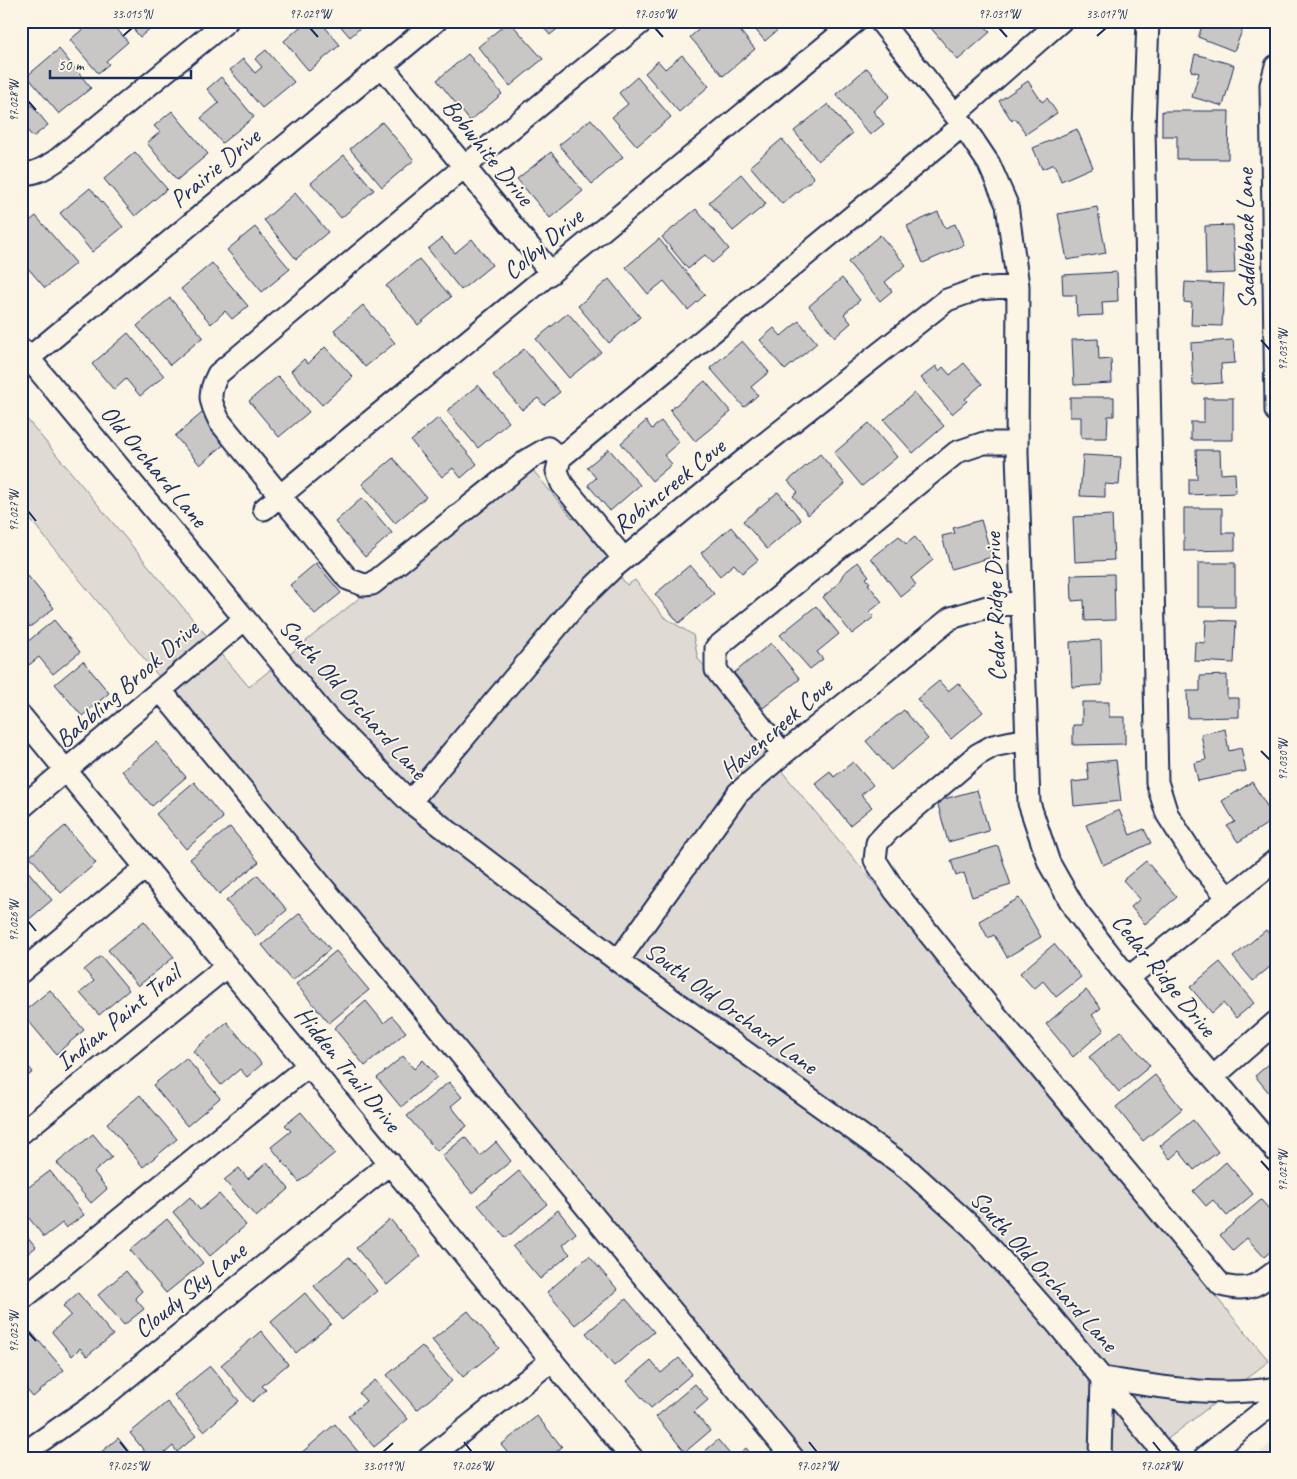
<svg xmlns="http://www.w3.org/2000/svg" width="1297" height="1479" font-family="Caveat,sans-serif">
<rect width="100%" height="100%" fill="#fcf5e5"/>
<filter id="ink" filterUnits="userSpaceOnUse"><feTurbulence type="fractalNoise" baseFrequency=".02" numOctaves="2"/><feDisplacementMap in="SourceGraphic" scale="10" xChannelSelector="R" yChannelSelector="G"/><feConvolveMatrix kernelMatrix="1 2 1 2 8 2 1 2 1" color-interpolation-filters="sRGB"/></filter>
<g filter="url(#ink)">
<path fill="#ece7dc" d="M1276,1439v19h-22z"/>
<path fill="#dfdbd4" stroke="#7d8599" d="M21,412l228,275 278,-224 46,56 6,-5 37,44 -7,5 18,22 8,-5 29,37 29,18 5,24 24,26 52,68 -4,4 499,604 -126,97h-336l-154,-177 -632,-773z"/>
<path fill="#c8c7c6" stroke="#1b2f5e" d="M92,21h18l18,21 -22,19 3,3 -11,9 -28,-33z
M127,21h46l-10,9 -6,-7 -17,14z
M307,21h13l20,24 -31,26 -25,-30z
M336,21h32l-18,16z
M509,21l34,38 -33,27 -32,-39z
M538,21h29l-17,14z
M709,21h23l23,28 -32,27 -33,-39z
M748,21h40l-23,20z
M925,21h56l9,11 -32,28z
M1204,21h42l-12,30 -36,-14z
M59,49l32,39 -32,26 -32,-38z
M266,50l28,32 -32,26 -32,-38 13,-11 12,14 7,-6 -7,-8z
M468,54l34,40 -32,27 -33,-41z
M1195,54l39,11 -11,41 -31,-9 7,-24 -8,-2z
M682,55l27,31 -30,26 -34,-39 13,-12 7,8z
M867,68l23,28 -17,15 11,13 -14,11 -34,-41z
M221,77l33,40 -32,26 -21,-25 18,-15 -12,-14z
M637,77l34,40 -34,29 -25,-29 16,-13 -9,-11z
M1028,81l14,21 5,-4 10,15 -31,21 -11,-16 -3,3 -13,-20z
M21,92l27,33 -15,12 -6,-7 -6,5z
M828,104l24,30 -34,27 -24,-30z
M172,111l36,43 -31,26 -30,-37 13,-11 -6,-6z
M1162,111h67l-1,48h-51v-23h-15z
M591,119l32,38 -31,27 -33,-39z
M382,122l32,38 -32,27 -32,-38z
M1077,129l16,38 -32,14 -7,-17 -12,5 -9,-21z
M782,139l32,39 -32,26 -32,-38z
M135,152l32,37 -32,27 -31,-37z
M551,152l32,39 -33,27 -33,-39z
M344,155l30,35 -33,28 -30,-35z
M741,174l25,30 -33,27 -24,-29z
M90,188l33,39 -31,25 -32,-39z
M295,193l33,39 -32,27 -32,-39z
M1097,207l9,46 -39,7 -9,-46z
M696,209l33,40 -17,14 -7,-8 -17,14 -26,-32z
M938,212l7,16 10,-4 9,21 -41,18 -16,-37z
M36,216l40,47 -31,25 -24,-28v-32z
M1233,225l2,48 -29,1 -1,-48z
M255,227l35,42 -28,23 -35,-42z
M880,235l26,30 -21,17 7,9 -12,10 -32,-39z
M442,238l13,15 17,-14 20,26 -31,25 -33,-41z
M659,239l46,56 -17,15 -24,-29 -16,13 -22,-27z
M419,259l32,38 -33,28 -32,-39z
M212,263l36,43 -16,13 -7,-8 -14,13 -30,-35z
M1117,272l1,29 -16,1 1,13 -26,1 -1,-21h-13l-1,-20z
M842,278l18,22 -16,14 7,9 -16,14 -26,-31z
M609,279l31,38 -31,26 -31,-37z
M1185,282l39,2 -2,42 -31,-1 1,-22 -8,-1z
M170,298l33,39 -33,28 -33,-39z
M363,305l32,38 -30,24 -31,-37z
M568,313l33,39 -32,26 -33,-39z
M799,321l18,22 -32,27 -25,-30 14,-12 7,8z
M128,333l36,43 -24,20 -14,-17 -12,11 -22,-26z
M1098,339l1,21 12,-1 1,24 -38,2 -2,-45z
M1233,340l2,23 -14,1 1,19 -29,2 -2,-42z
M742,341l27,31 -18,15 7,8 -14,12 -34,-39z
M325,347l28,30 -31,28 -31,-34 13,-12 4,5z
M524,349l36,43 -16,13 -6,-7 -16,12 -29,-35z
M964,363l18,21 -17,15 2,2 -15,13 -31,-36 15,-12 3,5 4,-4 7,8z
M278,376l31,36 -30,25 -30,-36z
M705,381l26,31 -36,29 -25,-31z
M478,385l31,37 -31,26 -31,-37z
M914,393l30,33 -31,27 -29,-33z
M1070,397h44v19h-6l-1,22h-26v-21h-11z
M1204,398h29v42h-42v-18h13z
M202,413l25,29 -27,23 -25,-29z
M438,418l39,46 -16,14 -8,-10 -11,9 -31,-36z
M646,421l6,8 9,-8 18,21 -15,13 8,9 -20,17 -31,-38z
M869,423l28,34 -35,29 -28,-33z
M609,449l31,36 -30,26 -22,-26 8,-7 -9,-11z
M1196,450h24l1,24 14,-1 1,20 -47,2v-16h8z
M820,454l25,30 -37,31 -15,-19 5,-4 -10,-11z
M1083,455l38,2 -2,28 -14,-1v13l-25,-1z
M393,458l33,39 -31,26 -33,-39z
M778,492l23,28 -34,29 -24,-28z
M362,498l30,35 -27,24 -30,-35z
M1184,508h38v25h13v17l-51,1z
M1112,515l2,45 -39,2 -2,-45z
M981,520l11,37 -41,12 -9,-33 13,-3 -2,-5z
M731,527l27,33 -16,13 -8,-9 -14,12 -19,-23z
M899,536l7,8 9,-7 18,23 -22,18 5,7 -15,12 -30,-39z
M858,562l11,14 -3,2 4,5 -2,1 14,18 -13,10 5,5 -22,17 -29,-37 14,-12 7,-12z
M316,563l25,30 -26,21 -25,-29z
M1198,563h37v44h-37z
M690,565l24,29 -35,29 -24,-29z
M1114,574l1,46 -30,1 -1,-21 -12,1 -1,-26z
M28,576l26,32 -24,19 -9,-11v-34z
M816,606l23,28 -22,18 6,7 -13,10 -30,-34z
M54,620l26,32 -27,22 -14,-17 -10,8 -8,-9v-9z
M1206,620l30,1 -2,42 -40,-2 1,-19 10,1z
M1101,640l1,45 -30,2 -2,-45z
M771,643l29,36 -37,29 -29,-35z
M83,661l26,32 -27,23 -27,-32z
M1227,675v23h12v19l-51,1 -1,-27h13v-15z
M939,681l9,10 10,-8 25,29 -32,27 -34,-40z
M1082,702h27v15h16v27l-52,1v-20h9z
M904,710l24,29 -37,31 -25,-29z
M1225,729l4,22 12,-3 5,23 -48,10 -4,-18 12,-3 -5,-26z
M156,742l30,35 -34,29 -30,-35z
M1116,760l5,41 -47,5 -2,-24 17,-2 -2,-17z
M853,762l20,23 -12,10 11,12 -22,18 -35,-42 15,-12 4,6z
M194,782l29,36 -37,31 -30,-35z
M1252,782l23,37 -37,23 -11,-16 8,-4 -13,-21z
M977,790l12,41 -41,11 -11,-41z
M1119,810l11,25 14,-6 7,14 -48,22 -17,-40z
M65,826l31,37 -35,30 -31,-37z
M230,827l29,35 -40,32 -29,-35z
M998,846l13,39 -39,12 -8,-24 -8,3 -5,-16z
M1146,861l31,36 -32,27 -14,-17 9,-8 -17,-19z
M21,863l31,37 -31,26z
M258,875l29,35 -31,26 -30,-35z
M1019,898l22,39 -34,20 -13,-22 -6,3 -9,-17z
M300,913l30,36 -38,32 -30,-36z
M144,921l30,36 -36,29 -30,-36z
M1266,930l10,12v30l-5,-6 -18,15 -20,-24z
M1054,944l27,33 -25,20 -13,-16 -9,8 -14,-16z
M336,951l33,39 -40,33 -33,-39z
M101,956l28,34 -30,25 -19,-22 14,-12 -10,-11z
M1220,962l34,41 -18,15 -13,-15 -11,10 -22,-26z
M50,990l34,40 -28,24 -34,-41z
M1086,990l15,18 -9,7 12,15 -31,27 -27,-33z
M366,1001l18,22 8,-7 14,16 -41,34 -31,-38z
M227,1022l35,42 -15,13 -7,-8 -19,16 -28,-34z
M1121,1031l29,35 -31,26 -30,-35z
M403,1056l11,13 9,-9 14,17 -36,30 -24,-29z
M21,1058l12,14 -12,9z
M186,1058l34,40 -33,28 -34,-41z
M1276,1058v43l-21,-25z
M1155,1075l27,34 -39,32 -27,-34z
M449,1082l13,15 -11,9 16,20 -30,25 -30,-35z
M140,1095l37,44 -34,28 -36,-44z
M301,1112l34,41 -36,29 -28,-35 20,-16 -6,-6z
M1193,1120l25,32 -24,18 -15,-19 -9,8 -10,-13z
M93,1134l19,23 -18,15 13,17 -16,14 -34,-40z
M465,1137l15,19 16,-14 15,19 -39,32 -30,-37z
M267,1162l22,27 -33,28 -32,-37 15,-12 9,11z
M1226,1162l27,32 -26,22 -14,-16 -7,6 -13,-15z
M50,1171l34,44 -18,13 -4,-5 -18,14 -23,-29v-15z
M519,1171l28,33 -41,34 -28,-33z
M219,1194l27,31 -36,31 -37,-44 17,-15 10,13z
M1261,1200l9,10 3,-3 3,2v38l-12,10 -17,-19 -14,12 -13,-15z
M558,1210l18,23 -14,12 8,9 -30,25 -27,-32z
M167,1219l36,44 -37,30 -36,-43z
M390,1219l31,37 -34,29 -31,-37z
M21,1229l15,18 -15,12z
M589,1256l29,34 -43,35 -28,-33z
M349,1257l28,34 -35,29 -28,-34z
M126,1271l16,20 -7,7 9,11 -20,16 -26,-30z
M78,1293l35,42 -26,21 -7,-8 -8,8 -20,-24 19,-17 -8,-9z
M305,1293l26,31 -35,29 -25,-31z
M626,1299l28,33 -40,34 -28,-33z
M468,1311l31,37 -36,29 -31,-37z
M261,1331l27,33 -26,22 4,4 -14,12 -31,-37z
M31,1332l33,38 -31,27 -12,-14v-21l4,-3 -4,-4v-15z
M422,1346l30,35 -35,29 -30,-35z
M679,1358l13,16 -41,34 -24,-27 24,-20 10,12z
M210,1366l29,35 -35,30 -30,-36z
M375,1380l33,39 -34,28 -26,-31 18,-15 -7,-8z
M695,1384l13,16 -14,12 16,19 -25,21 -29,-35z
M167,1402l29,34 -19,16 -4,-6 -14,12h-9l-20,-25z
M537,1416l25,31 -13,11h-37l-11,-13z
M335,1424l25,30 -4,4h-54l-2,-4z
M118,1438l16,20h-40z
M718,1440l15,18h-36z
M746,1448l8,10h-19z"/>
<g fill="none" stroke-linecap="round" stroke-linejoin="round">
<defs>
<path id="minor" d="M880,21l83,104 26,39 18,41 11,81 -1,167 12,350 20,60 27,48 52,67 148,173
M1148,21l-4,106 13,655 10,32 28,44 33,40
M382,66l169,207
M1276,66l-5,19 5,326
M955,114l106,-93
M21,172c12,5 27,-6 36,-12l170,-139
M21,349l306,369 83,84 208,159 289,207 66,60 75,85 120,145
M29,358l407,-337
M560,458l-12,-10 -19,11 -157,125 -8,1 -16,-6 -128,-157c-10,-20 -13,-27 -2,-48l246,-207 179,-146
M264,509l592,-488
M624,559l-62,-75 -5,-13 3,-13 403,-333
M161,691l632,767
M21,716l611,742
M1026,739l-33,7 -16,9 -87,74 -13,14 -2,17 20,31 60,75 266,319c25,7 35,2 55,-14
M783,754l-67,-84v-22l241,-196 27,-9h33
M410,802l169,-201 34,-33 130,-107 204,-161 31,-11 40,-3
M21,808l224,-189
M618,961l120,-168 45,-39 168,-136 36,-11 35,-5
M21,972l125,-105
M1128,978l148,-118
M1213,1077l63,-55
M21,1133l206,-167
M21,1300l288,-235
M21,1455l76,-53 293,-239
M429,1458l123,-98
M1100,1458l2,-80c59,9 114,20 174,10
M1204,1458l72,-57"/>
</defs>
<use href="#minor" stroke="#1b2f5e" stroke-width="25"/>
<use href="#minor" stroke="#fcf5e5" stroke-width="21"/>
</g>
</g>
<path fill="none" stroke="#1b2f5e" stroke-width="2" d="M310,28l8,9M655,28l8,9M999,28l8,9M123,36l9,-8M1097,36l9,-8M28,101l8,9M1261,340l9,10M28,511l8,10M1261,751l9,9M28,921l8,10M1261,1161l9,10M28,1332l8,9M120,1442l8,10M464,1442l8,10M809,1442l8,10M1153,1442l8,10M383,1452l10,-9"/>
<g text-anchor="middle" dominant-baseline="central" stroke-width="4" stroke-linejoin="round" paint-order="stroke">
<g font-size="25" fill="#1b2f5e" stroke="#fcf5e5">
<text transform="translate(488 152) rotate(51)">Bobwhite Drive</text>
<text transform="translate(215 168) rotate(-40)">Prairie Drive</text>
<text transform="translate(1246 239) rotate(-91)">Saddleback Lane</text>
<text transform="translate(543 244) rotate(-40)">Colby Drive</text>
<text transform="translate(154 466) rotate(50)">Old Orchard Lane</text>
<text transform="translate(669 486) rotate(-39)">Robincreek Cove</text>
<text transform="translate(995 607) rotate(-92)">Cedar Ridge Drive</text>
<text transform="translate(127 684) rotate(-41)">Babbling Brook Drive</text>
<text transform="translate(353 699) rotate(48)">South Old Orchard Lane</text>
<text transform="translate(776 728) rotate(-41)">Havencreek Cove</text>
<text transform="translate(1164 975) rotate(51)">Cedar Ridge Drive</text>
<text transform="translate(731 1008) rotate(36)">South Old Orchard Lane</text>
<text transform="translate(118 1018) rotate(-39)">Indian Paint Trail</text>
<text transform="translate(348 1069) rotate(51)">Hidden Trail Drive</text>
<text transform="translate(1044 1271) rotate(48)">South Old Orchard Lane</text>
<text transform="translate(190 1290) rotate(-39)">Cloudy Sky Lane</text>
</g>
</g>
<rect width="1297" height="1479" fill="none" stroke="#fcf5e5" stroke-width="55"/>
<path d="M50 70v8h141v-8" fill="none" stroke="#1b2f5e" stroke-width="2.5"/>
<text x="58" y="70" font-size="15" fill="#1b2f5e" stroke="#fcf5e5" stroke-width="4" paint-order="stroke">50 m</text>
<rect x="28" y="28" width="1242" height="1424" fill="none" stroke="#1b2f5e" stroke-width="2"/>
<g font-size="12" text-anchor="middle" fill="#1b2f5e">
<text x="132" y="18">33.015°N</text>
<text x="310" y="18">97.029°W</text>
<text x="655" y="18">97.030°W</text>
<text x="999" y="18">97.031°W</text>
<text x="1106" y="18">33.017°N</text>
<text transform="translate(14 101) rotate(-90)" y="4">97.028°W</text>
<text transform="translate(1283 350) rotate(-90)" y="4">97.031°W</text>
<text transform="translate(14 511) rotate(-90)" y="4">97.027°W</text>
<text transform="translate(1283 760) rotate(-90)" y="4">97.030°W</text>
<text transform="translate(14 921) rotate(-90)" y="4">97.026°W</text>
<text transform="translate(1283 1171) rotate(-90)" y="4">97.029°W</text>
<text transform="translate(14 1332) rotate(-90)" y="4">97.025°W</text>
<text x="128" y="1470">97.025°W</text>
<text x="383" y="1470">33.019°N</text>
<text x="472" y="1470">97.026°W</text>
<text x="817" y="1470">97.027°W</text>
<text x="1161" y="1470">97.028°W</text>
</g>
</svg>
